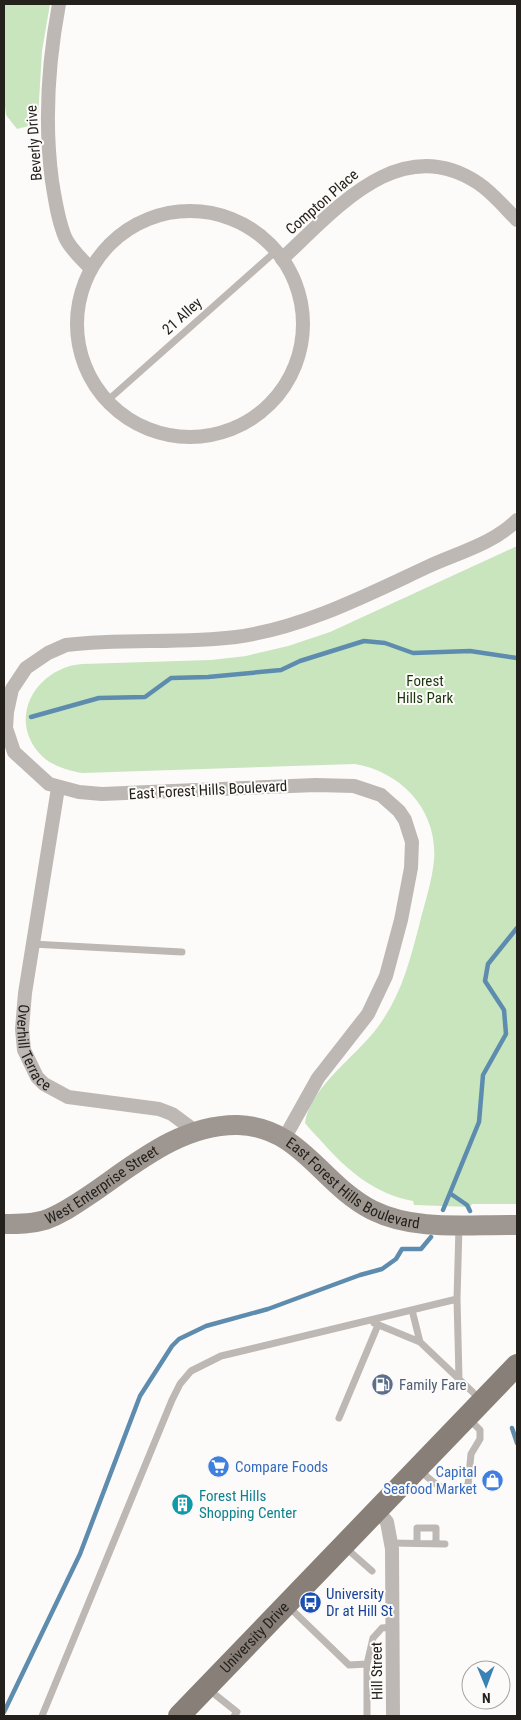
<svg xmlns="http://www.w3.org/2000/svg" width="521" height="1720" font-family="'Roboto Condensed',sans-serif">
<rect width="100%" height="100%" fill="#fdfbf9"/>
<path fill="#c8e5be" d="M4,4h46l-8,47 -4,67 -5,7 -16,4 -11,-14 -2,-18z
M517,546v658h-45l-2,3 -56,-2 -1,-4c-38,-7 -65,-30 -90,-58 -6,-7 -13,-13 -18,-20 5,-38 57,-70 77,-102 20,-29 28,-61 37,-95 5,-21 13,-44 15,-66 4,-49 -32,-88 -79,-96l-273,9c-15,-3 -31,-7 -42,-19 -34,-37 -2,-87 42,-90l129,-4 35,-4 42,-10 42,-14z"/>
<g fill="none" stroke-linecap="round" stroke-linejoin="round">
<path stroke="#5e8cae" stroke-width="4.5" d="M31,717l68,-19 46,-1 26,-19 37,-1 73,-7 19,-9 64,-20 21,2 28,10 57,-2 47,7
M451,1194l16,11 3,6
M443,1210l36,-88 4,-47 23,-41 -2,-24 -19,-29 3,-17 29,-36
M512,1428l5,15
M4,1712l76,-158 60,-158 32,-50 7,-7 27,-13 62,-17 92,-34 22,-6 14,-10 6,-10h19l10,-12"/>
<path stroke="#bdb8b4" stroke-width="7" d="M107,401l169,-150
M32,944l150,8
M412,1310l8,32 61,58
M374,1323l46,19
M459,1378l-2,-79 2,-72
M339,1418l39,-93
M420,1470c13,13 29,29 48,15l3,-31 9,-15v-9l-10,-10
M391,1543l54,1
M417,1543v-15h19v15
M346,1548l26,23
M289,1607l60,58 18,-1 6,-26 9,-10 10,-1
M367,1664v52
M208,1689l29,23 -3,4
M42,1716l130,-316 8,-16 11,-13 30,-15 236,-57"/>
<g stroke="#bdb8b4" stroke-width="14">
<path d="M59,4c-11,59 -15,117 -7,177 3,19 6,39 13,56 5,12 17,22 26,32"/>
<circle cx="190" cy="324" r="113"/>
<path d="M282,259c53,-49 118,-128 196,-76 15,10 27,25 39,37"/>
<path id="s1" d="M58,788l-33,205 -3,36 2,21 13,27 7,7 24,13 91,12 13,5 23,17"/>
<path d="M285,1137l33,-59 50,-64 18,-38 15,-56 10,-52 1,-26 -7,-22 -6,-9 -18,-16 -27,-9 -38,-1 -214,9 -23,-2 -30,-8 -35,-32 -8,-24 1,-16 5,-23 14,-21 22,-15 18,-8c56,-7 114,-1 170,-8 67,-9 131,-42 191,-70 30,-14 66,-23 90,-47"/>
<path d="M377,1510l10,12 5,27 1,167"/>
</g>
<path stroke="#9e9791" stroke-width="20" id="s2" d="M4,1224c14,0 28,0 41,-4 17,-6 31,-16 46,-26 44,-30 90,-70 147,-69 63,2 83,59 134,85 44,22 98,14 145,15"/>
<path stroke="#888078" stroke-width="22" id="s3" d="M179,1716l338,-351"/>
</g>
<defs>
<symbol id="fuel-disc" viewBox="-11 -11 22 22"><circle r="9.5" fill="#5c6f8a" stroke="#fdfbf9"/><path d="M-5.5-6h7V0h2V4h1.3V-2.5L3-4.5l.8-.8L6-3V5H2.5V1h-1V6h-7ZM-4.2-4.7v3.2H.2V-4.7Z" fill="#fff"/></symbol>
<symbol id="supermarket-disc" viewBox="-11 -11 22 22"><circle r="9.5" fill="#3f7fe0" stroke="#fdfbf9"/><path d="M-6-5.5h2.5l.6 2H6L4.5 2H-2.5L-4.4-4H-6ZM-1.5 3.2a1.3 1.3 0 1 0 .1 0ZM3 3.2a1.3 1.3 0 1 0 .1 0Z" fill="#fff"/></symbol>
<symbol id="shop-disc" viewBox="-11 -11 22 22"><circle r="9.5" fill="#3f7fe0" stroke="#fdfbf9"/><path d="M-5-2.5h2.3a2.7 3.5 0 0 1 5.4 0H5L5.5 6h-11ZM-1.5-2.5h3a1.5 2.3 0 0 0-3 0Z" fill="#fff"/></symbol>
<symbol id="building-disc" viewBox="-11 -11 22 22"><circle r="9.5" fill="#0f9aa8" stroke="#fdfbf9"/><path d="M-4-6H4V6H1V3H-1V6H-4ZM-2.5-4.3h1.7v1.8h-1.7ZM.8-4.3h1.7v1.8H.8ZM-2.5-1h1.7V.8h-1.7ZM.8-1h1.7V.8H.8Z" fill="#fff"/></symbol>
<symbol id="bus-disc" viewBox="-11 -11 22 22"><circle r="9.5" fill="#1a4fb4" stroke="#fdfbf9"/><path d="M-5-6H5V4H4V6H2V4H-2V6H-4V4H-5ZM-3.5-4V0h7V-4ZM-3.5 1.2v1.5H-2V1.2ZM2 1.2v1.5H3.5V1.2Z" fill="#fff"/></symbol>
</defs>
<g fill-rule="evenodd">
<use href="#fuel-disc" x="370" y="1372" width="25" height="25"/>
<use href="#supermarket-disc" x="206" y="1454" width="25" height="25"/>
<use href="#shop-disc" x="480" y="1468" width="25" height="25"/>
<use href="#building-disc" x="170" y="1492" width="25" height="25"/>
<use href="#bus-disc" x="298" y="1590" width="25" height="25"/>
</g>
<g text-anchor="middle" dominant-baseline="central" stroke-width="4" stroke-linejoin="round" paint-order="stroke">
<g font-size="15" fill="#24201c" stroke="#fdfbf9">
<text transform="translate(34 143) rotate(-94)">Beverly Drive</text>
<text transform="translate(322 202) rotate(-41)">Compton Place</text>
<text transform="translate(182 316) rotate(-42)">21 Alley</text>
<text transform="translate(208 790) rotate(-3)">East Forest Hills Boulevard</text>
<text stroke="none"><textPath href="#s1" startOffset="265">Overhill Terrace</textPath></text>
<text stroke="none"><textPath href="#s2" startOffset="392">East Forest Hills Boulevard</textPath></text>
<text stroke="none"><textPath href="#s2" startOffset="108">West Enterprise Street</textPath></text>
<text stroke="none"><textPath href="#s3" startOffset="109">University Drive</textPath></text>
<text transform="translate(377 1671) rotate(-91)">Hill Street</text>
</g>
<g font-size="15" fill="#18360a" stroke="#fdfbf9">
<text x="425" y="681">Forest<tspan x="425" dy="17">Hills Park</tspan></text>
</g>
<g font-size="15" fill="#4e5e75" stroke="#fdfbf9" text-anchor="start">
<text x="399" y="1385">Family Fare</text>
</g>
<g font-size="15" fill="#366cbe" stroke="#fdfbf9" text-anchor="start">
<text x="235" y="1467">Compare Foods</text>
<text x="477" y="1472" text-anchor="end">Capital<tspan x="477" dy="17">Seafood Market</tspan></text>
</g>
<g font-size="15" fill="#0d838f" stroke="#fdfbf9" text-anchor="start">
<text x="199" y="1496">Forest Hills<tspan x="199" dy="17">Shopping Center</tspan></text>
</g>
<g font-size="15" fill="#164399" stroke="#fdfbf9" text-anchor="start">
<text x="326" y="1594">University<tspan x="326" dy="17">Dr at Hill St</tspan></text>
</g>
</g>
<rect width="521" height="1720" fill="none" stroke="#24201c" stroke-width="10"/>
<g transform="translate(486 1685) rotate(179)"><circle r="24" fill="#fdfbf9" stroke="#a6a3a1"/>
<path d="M0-4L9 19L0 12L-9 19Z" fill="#3a82b6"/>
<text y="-8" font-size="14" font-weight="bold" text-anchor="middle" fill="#24201c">N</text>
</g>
</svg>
